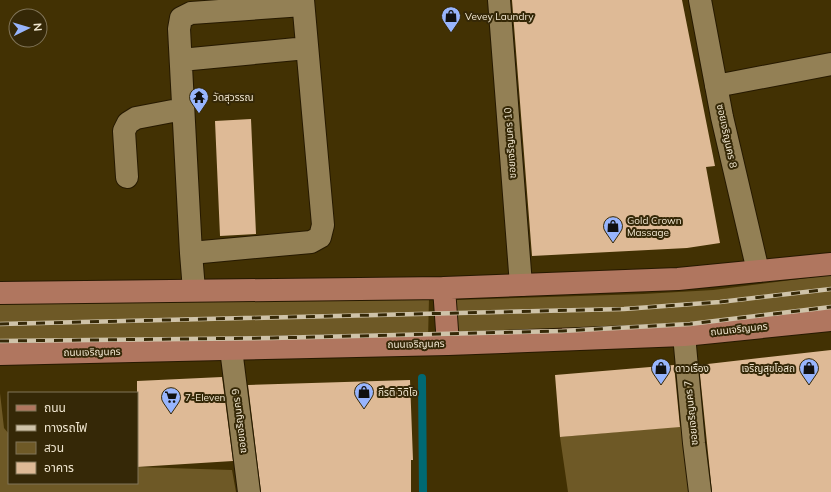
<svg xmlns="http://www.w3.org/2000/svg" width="831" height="492" font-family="Mulish,'Noto Sans Thai',sans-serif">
<rect width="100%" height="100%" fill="#423103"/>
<path fill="#6e5926" d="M831,275v38l-143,17 -231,8 -1,-38 187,-6 70,-4z
M429,298l-1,42 -428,8v-46z
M0,393l4,35 5,6v49h128v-16l95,3 4,22h-236z
M684,426l7,66h-123l-8,-55z"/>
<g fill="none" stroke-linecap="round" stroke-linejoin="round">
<path stroke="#006973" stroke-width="8" d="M422,378l1,114"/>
</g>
<path fill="#deba96" d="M512,0h170l33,166 -9,1 14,76 -33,5 -155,8z
M251,119l5,115 -36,2 -5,-115z
M831,350v142h-119l-13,-127z
M674,365l6,62 -120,10 -5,-62z
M222,377l11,84 -96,6v-86z
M410,380l3,80h-2v32h-150l-13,-107z"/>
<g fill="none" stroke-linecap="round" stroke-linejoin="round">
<defs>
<path id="minor" d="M499,0l22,285
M700,0l22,117 36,154
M181,60l126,-12
M716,86l115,-22
M127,177l-3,-46 4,-8 8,-5 47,-9
M191,253l120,-11 9,-5 3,-12 -20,-225
M194,290l-3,-37 -12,-224 2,-11 10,-5 112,-8
M684,335l10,108 6,49
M231,349l18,143"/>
<path id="major" d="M444,288l4,56
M0,293l444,-5 77,-3 157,-6 153,-15
M0,354l448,-10 236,-9 147,-15"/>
</defs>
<use href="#minor" stroke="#261900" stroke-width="24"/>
<use href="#major" stroke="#261900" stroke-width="24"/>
<use href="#minor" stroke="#938055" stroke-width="22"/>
<use href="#major" stroke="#b0765f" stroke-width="22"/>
<defs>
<path id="rail" d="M0,324l624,-15 96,-7 111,-13
M0,341l272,-3 290,-7 128,-7 141,-17"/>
</defs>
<use href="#rail" stroke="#cfc3a9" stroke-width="4.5"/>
<use href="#rail" stroke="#352807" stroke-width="3" stroke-dasharray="9" stroke-linecap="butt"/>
</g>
<defs>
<symbol id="shop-pin" viewBox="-11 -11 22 30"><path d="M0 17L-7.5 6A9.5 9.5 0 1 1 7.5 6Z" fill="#98b5fd" stroke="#352807"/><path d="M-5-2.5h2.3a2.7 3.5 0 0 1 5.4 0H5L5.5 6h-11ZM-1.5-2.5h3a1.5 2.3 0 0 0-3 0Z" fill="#111"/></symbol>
<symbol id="temple-pin" viewBox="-11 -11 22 30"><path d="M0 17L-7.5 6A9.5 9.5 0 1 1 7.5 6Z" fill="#98b5fd" stroke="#352807"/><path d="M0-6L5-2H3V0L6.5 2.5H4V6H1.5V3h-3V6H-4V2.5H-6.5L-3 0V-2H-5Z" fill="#111"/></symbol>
<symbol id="supermarket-pin" viewBox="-11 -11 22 30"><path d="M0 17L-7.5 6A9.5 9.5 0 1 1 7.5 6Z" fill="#98b5fd" stroke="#352807"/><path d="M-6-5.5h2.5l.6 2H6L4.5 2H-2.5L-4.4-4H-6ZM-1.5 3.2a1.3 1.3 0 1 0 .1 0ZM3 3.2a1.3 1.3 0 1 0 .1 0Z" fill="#111"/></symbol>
</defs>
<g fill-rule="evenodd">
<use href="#shop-pin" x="440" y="5" width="22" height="30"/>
<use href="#temple-pin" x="188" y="86" width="22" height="30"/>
<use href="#shop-pin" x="602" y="215" width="22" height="30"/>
<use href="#shop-pin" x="650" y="357" width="22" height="30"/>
<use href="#shop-pin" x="798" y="357" width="22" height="30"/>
<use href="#shop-pin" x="353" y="381" width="22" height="30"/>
<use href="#supermarket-pin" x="160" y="386" width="22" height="30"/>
</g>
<g text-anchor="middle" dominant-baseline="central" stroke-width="4" stroke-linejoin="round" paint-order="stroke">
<g font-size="10" fill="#f1e7d1" stroke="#352807" text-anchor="start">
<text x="465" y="16">Vevey Laundry</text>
<text x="213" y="97">วัดสุวรรณ</text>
<text x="627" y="220">Gold Crown<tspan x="627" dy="12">Massage</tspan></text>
<text x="675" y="368">ดาวเรือง</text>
<text x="795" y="368" text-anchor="end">เจริญสุขโอสถ</text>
<text x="378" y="392">กีรติ วิดิโอ</text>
<text x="185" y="397">7-Eleven</text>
</g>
<g font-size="10" fill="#f1e7d1" stroke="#352807">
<text transform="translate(727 136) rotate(78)">ซอยเจริญนคร 8</text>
<text transform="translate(510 143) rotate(-94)">ซอยเจริญนคร 10</text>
<text transform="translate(739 329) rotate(-6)">ถนนเจริญนคร</text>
<text transform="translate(416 344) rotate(-1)">ถนนเจริญนคร</text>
<text transform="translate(92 352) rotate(-1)">ถนนเจริญนคร</text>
<text transform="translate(691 413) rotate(-96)">ซอยเจริญนคร 7</text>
<text transform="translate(239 421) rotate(-97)">ซอยเจริญนคร 9</text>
</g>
</g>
<rect x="8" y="392" width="130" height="92" fill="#352807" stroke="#807458"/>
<rect x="16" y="405" width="20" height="6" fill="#b0765f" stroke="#807458"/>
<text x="44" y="412" font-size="12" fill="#f1e7d1">ถนน</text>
<rect x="16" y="425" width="20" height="6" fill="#cfc3a9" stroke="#807458"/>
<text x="44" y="432" font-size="12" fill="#f1e7d1">ทางรถไฟ</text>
<rect x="16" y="442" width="20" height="12" fill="#6e5926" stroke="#807458"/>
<text x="44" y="452" font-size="12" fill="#f1e7d1">สวน</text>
<rect x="16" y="462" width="20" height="12" fill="#deba96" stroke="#807458"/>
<text x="44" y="472" font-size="12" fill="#f1e7d1">อาคาร</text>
<g transform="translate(28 28) rotate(85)"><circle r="19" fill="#352807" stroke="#807458"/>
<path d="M0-3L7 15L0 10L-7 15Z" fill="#98b5fd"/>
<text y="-6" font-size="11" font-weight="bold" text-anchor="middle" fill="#f1e7d1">N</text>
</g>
</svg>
